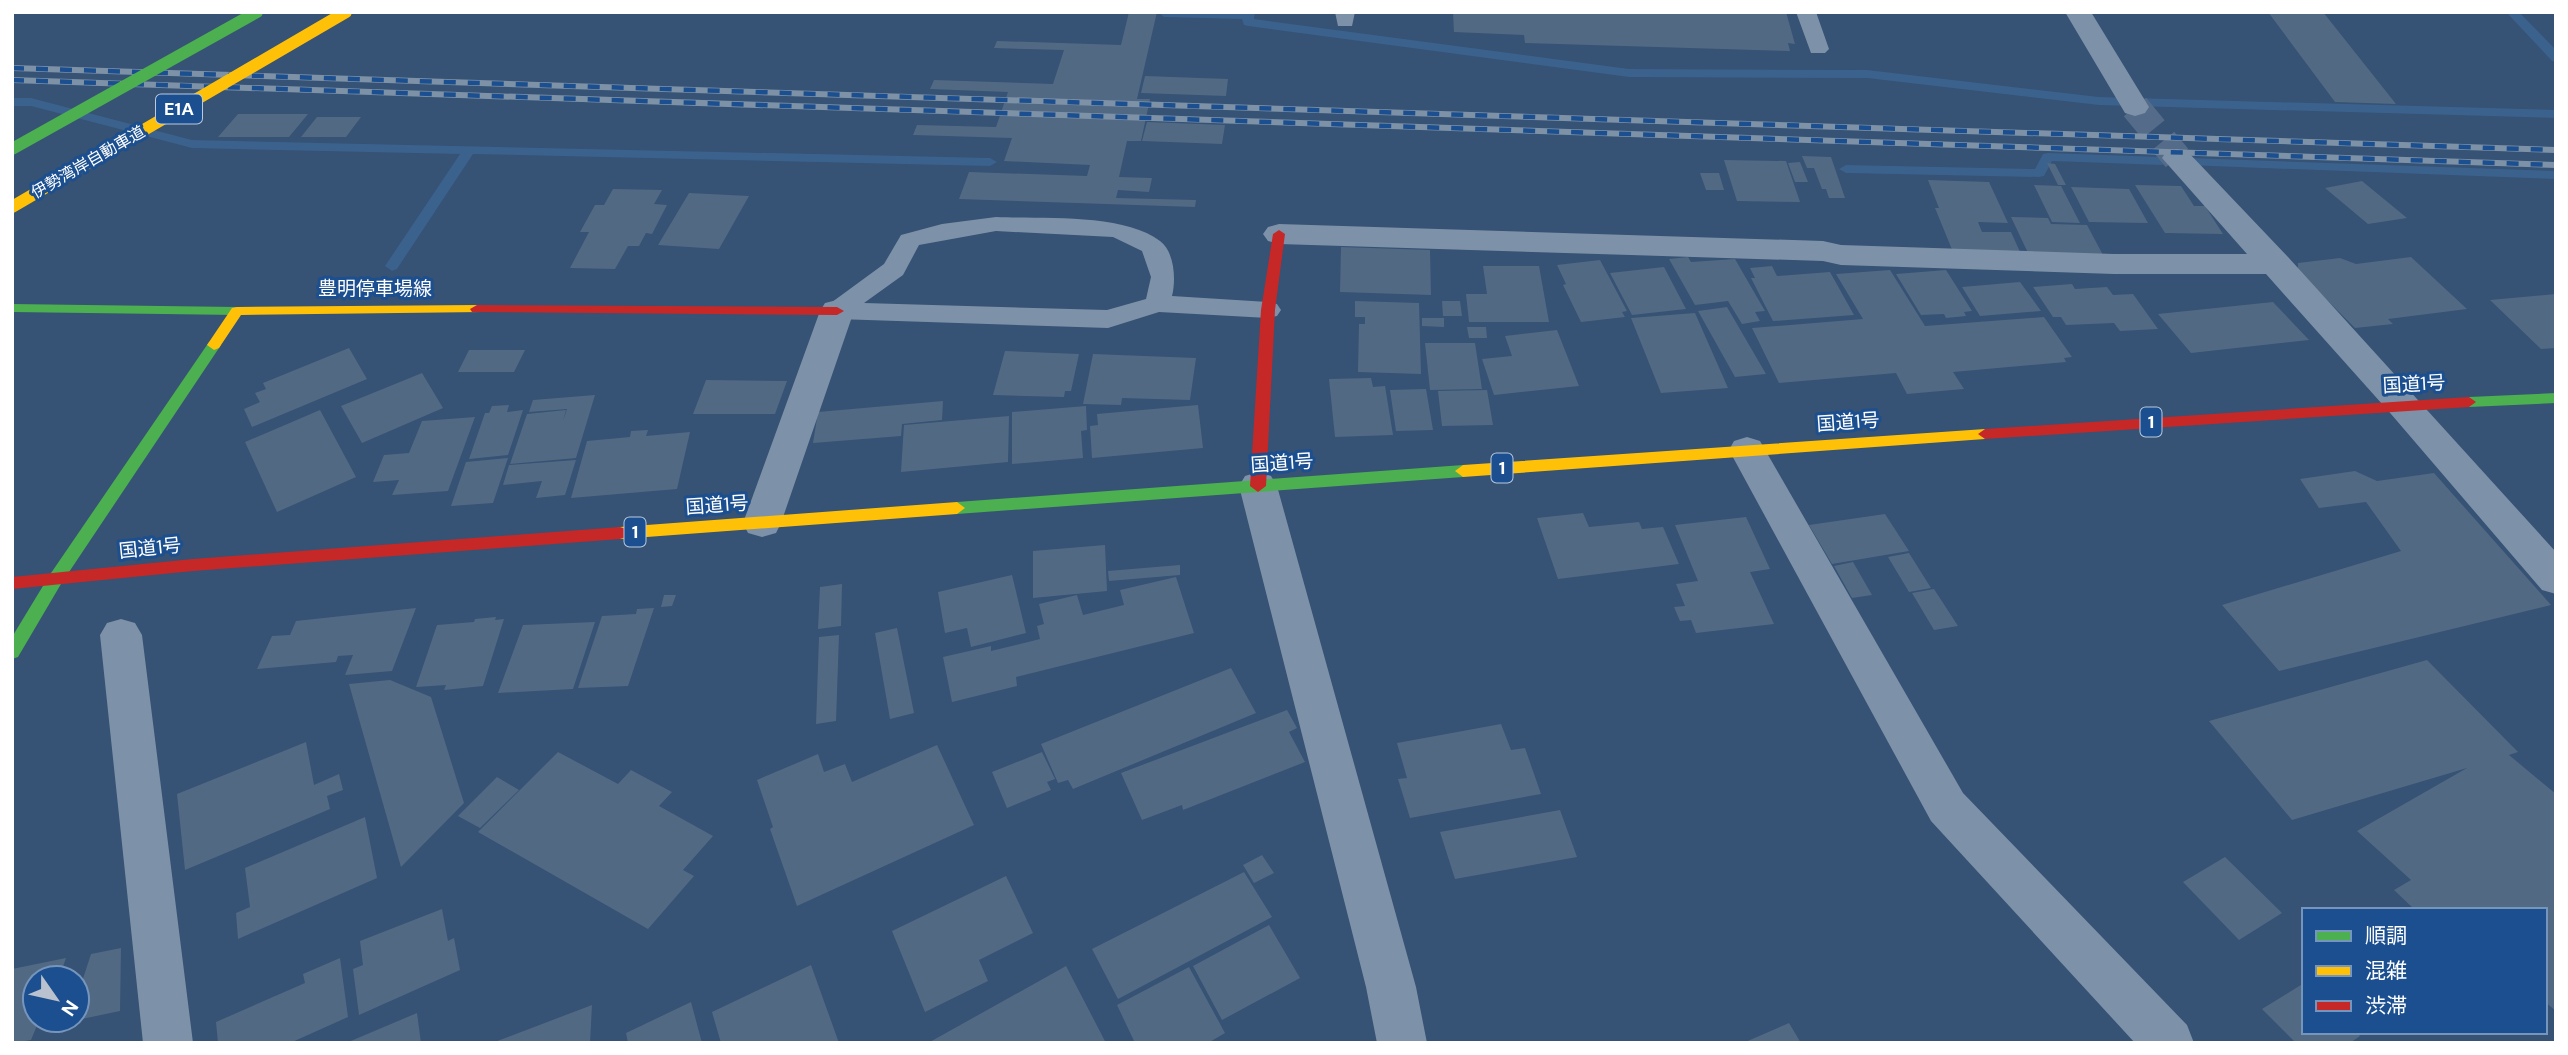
<svg xmlns="http://www.w3.org/2000/svg" width="2568" height="1055" font-family="'DM Sans','Noto Sans JP',sans-serif">
<rect width="100%" height="100%" fill="#365274"/>
<g fill="none" stroke-linecap="round" stroke-linejoin="round">
<path fill="#3b618d" fill-rule="evenodd" d="M1158,12h97l-1,7 375,50 238,1 232,27 457,13v8l-457,-13 -232,-27 -238,-1 -381,-51 -4,-1 -2,-6 -78,-2z
M2506,12h13l37,38v12l-4,-1z
M12,98h19l161,42 798,18 7,4 -7,4 -517,-12 -76,115 -5,2 -7,-5 75,-112 -268,-6 -161,-42h-19z
M2048,153l114,4 7,4 -7,4 -110,-4 -8,15 -5,1 -193,-4 -7,-4 7,-4 189,4 8,-15z
M2190,158l366,13v8l-371,-14v-6z"/>
</g>
<path fill="#526984" d="M1129,12h28l-20,87h13l-9,42h-14l-8,36 33,1 -3,14 -31,-2 -2,8 80,2 -1,7 -236,-8 10,-27 118,4 3,-11 -86,-4 8,-23 -99,-3 4,-10 79,2 12,-35 -78,-3 4,-9 119,4 11,-34 -70,-2 3,-7 124,4z
M1453,12h333l9,32 -7,-1 2,8 -265,-8 -1,-8 -70,-3z
M2268,12h55l73,92 -61,-2z
M1145,76l83,3 -2,17 -85,-3z
M238,114h70l-19,23h-71z
M317,117h44l-15,20h-45z
M1147,122l78,3 -3,19 -80,-3z
M1802,156l29,1 14,41h-16l-3,-9h-4l-8,-21h-7z
M1724,160l62,1 14,41 -63,-1z
M1800,162l8,20h-13l-7,-19z
M2047,163l8,1 11,21h-8z
M1700,173h19l5,17h-18z
M1928,180l61,2 19,41 -30,-1 4,10h29l10,22 -68,-2 -18,-44h4z
M2362,181l45,37 -39,6 -43,-36z
M2034,185l27,1 19,37 -28,-1z
M2135,185l46,1 13,20h11l18,28 -58,-1z
M2071,187l58,2 19,34 -59,-1z
M613,189l49,1 -8,14 13,1 -15,29 -6,-1 -7,13h-11l-13,23 -45,-1 19,-36h-9l15,-27h9z
M689,193l60,3 -30,53 -61,-4z
M2011,217l37,1 3,6 36,1 16,30 -75,-2z
M1341,247l89,3 1,45 -91,-3z
M1688,257l3,5 44,-3 30,52 -10,1 5,9 -18,3 -14,-23 -33,4 -26,-46z
M2411,257l56,52 -79,10 5,5 -38,4 -57,-57v-8l42,-5 16,6z
M1600,260l27,51 -5,1 3,5 -44,5 -18,-37 3,-1 -9,-19z
M1483,266h56l10,56h-80l-3,-28h21z
M1772,266l5,10 53,-4 24,43 -81,6 -22,-43h4l-5,-10z
M1664,267l22,42 -54,6 -22,-42z
M1890,270l35,56 119,-9 28,40 -8,1 2,4 -113,10 11,17 -57,5 -11,-21 -117,10 -27,-55 111,-9 -27,-45z
M1946,270l26,41 -8,1 2,4 -20,2 -2,-4 -23,1 -25,-41z
M2020,282l21,29 -61,5 -18,-29z
M2072,284l3,5 32,-2 6,8 20,-1 25,35 -38,2 -6,-8 -48,2 -5,-8h-8l-20,-30z
M2556,294v54l-15,1 -51,-49z
M1355,301l64,2 2,71 -63,-2 1,-48h6v-7h-10z
M1442,301h18l2,15h-19z
M2273,302l36,38 -118,13 -33,-39z
M1727,307l39,67 -31,3 -37,-66z
M1695,313l33,75 -67,5 -30,-75z
M1422,318h22v9l-22,-1z
M1467,327h19l1,11h-18z
M1557,330l22,56 -85,9 -12,-36 30,-3 -7,-20z
M1425,343h50l7,46 -52,1z
M349,348l18,31 -115,48 -8,-18 16,-7 -5,-9 11,-4 -3,-6z
M469,350h56l-11,22h-56z
M1005,351l74,3 -8,37h-6l-1,6 -71,-2z
M1093,354l103,4 -6,42 -68,-2 -1,7 -38,-1z
M422,373l21,35 -81,35 -21,-37z
M1371,378l2,9 12,-1 8,49 -58,2 -6,-58z
M706,380l81,1 -12,33h-82z
M1426,389l7,41 -37,1 -6,-41z
M1487,390l6,35 -51,1 -4,-35z
M595,395l-19,63 -66,6 17,-50 39,-4 -3,11 4,-12 -38,3 4,-12z
M943,401l-1,19 -40,4 -1,12 -88,7 5,-31z
M509,405l-2,7 16,-2 -15,45 -39,4 16,-46h4l3,-7z
M1198,405l5,43 -111,10 -2,-32 8,-1 -1,-11z
M1086,406l1,24 -6,1 2,27 -71,6v-52z
M320,410l36,67 -79,35 -32,-70z
M1009,416l-1,46 -107,10 3,-47z
M475,417l-27,74 -56,4 7,-15 -26,2 11,-27 25,-2 13,-32z
M648,430l-2,6 44,-4 -13,57 -106,9 16,-57 43,-4 1,-6z
M508,458l-15,45 -42,3 15,-44z
M576,460l-11,35 -29,3 6,-17 -39,4 6,-20z
M2355,471l22,10 57,-8 117,132 -272,66 -57,-66 179,-54 -35,-49 -47,6 -19,-29z
M1583,513l6,14 50,-5 3,7 21,-2 16,37 -121,15 -21,-61z
M1885,514l24,37 -77,13 -23,-39z
M1746,517l24,52 -20,3 24,52 -78,9 -5,-13 -11,1 -6,-14 11,-1 -9,-22 22,-3 -23,-56z
M1105,545l2,46 -74,7v-47z
M1909,553l22,35 -22,4 -21,-35z
M1853,562l19,33 -20,3 -18,-32z
M1180,565v10l-71,6 -1,-10z
M1012,575l14,58 -55,14 -4,-19 -22,5 -7,-41z
M1176,577l18,56 -178,44 1,9 -65,16 -9,-45 48,-11v5l49,-12 -3,-13 7,-2 -5,-20 38,-9 6,20 41,-10 -4,-15z
M842,584l-1,42 -23,3 2,-42z
M1934,589l24,37 -24,4 -22,-37z
M664,595h12l-4,11 -11,1z
M416,608l-24,63 -47,4 8,-20 -15,1 -2,6 -79,7 15,-33 18,-1 6,-14z
M654,608l-26,78 -50,2 24,-72 34,-2 1,-5z
M496,617l-1,3 9,-1 -21,67 -39,4 2,-5 -30,2 21,-62 37,-3 1,-3z
M595,622l-22,67 -75,4 25,-68z
M897,628l17,85 -24,6 -15,-86z
M839,635l-3,86 -20,3 3,-87z
M2427,660l91,92 -9,3 47,39v217l-11,-9v-92h-130l-21,-20 17,-10 -54,-49 110,-63 -175,52 -83,-99z
M1231,668l25,45 -183,76 -5,-9 -10,3 -17,-39z
M390,680l41,17 33,106 -63,64 -52,-183z
M1287,710l10,18 -8,4 16,30 -122,48 -1,-5 -40,15 -21,-47z
M1501,724l10,26 14,-2 16,46 -131,24 -12,-39 9,-1 -10,-35z
M306,742l8,43 25,-11 4,16 -16,6 3,13 -145,61 -8,-76z
M937,745l37,80 -177,81 -27,-77 3,-2 -16,-47 61,-26 6,18 21,-8 7,18z
M558,752l60,32 13,-14 41,22 -13,14 54,30 -30,34 11,6 -46,53 -170,-97z
M1042,752l13,27 -8,3 4,8 -44,18 -15,-36z
M497,777l22,13 -39,38 -22,-12z
M1560,810l17,47 -122,22 -15,-47z
M365,817l12,61 -139,61 -2,-26 14,-6 -5,-39z
M1262,855l12,18 -20,10 -11,-18z
M2225,857l57,56 -43,27 -56,-58z
M1244,872l28,45 -154,82 -26,-50z
M1006,876l27,57 -54,27 9,21 -63,31 -33,-81z
M442,909l6,32 6,-3 6,32 -101,45 -6,-46 10,-4 -3,-24z
M1269,925l31,53 -78,42 -29,-54z
M121,948l-1,63 -43,9v-23l14,-43z
M66,958l-7,20h-24v42l9,1 -6,2 -7,17 -19,3v-74z
M340,958l8,59 -58,26h-72l-2,-21 89,-39 -2,-9z
M811,965l28,78h-118l-9,-31z
M1066,966l40,77h-178z
M1189,967l36,66 -17,10h-73l-18,-38z
M2304,983v49h52l4,4 -10,7h-54l-34,-34z
M691,1002l11,41h-74l-2,-10z
M592,1005l-2,38h-98z
M417,1013l4,30h-75z
M1789,1023l12,20h-58z"/>
<g fill="none" stroke-linecap="round" stroke-linejoin="round">
<path stroke="#546c89" stroke-width="29" stroke-dasharray="29 15" stroke-linecap="butt" d="M2135,107l42,51"/>
<path fill="#7d92a8" fill-rule="evenodd" d="M1335,12h20l-3,14h-14z
M1796,12h20l13,37 -4,4h-14z
M996,217c46,2 128,-4 164,24 15,11 16,40 12,55l96,6 9,2 4,6 -4,6 -9,2 -109,-6 -51,16 -271,-9 -9,-2 -4,-6 4,-6 56,-41 17,-29 41,-11zM996,231l117,6 29,14 9,26 -5,22 -39,11 -243,-7 39,-28 16,-30z"/>
<path fill="#7d92a8" fill-rule="evenodd" d="M2065,12h26l58,95 -4,6 -10,3 -10,-3z
M2177,149l11,3 100,105 268,295v42l-14,-4 -151,-176 -125,-140h-152l-273,-9 -18,-4 -544,-17 -11,-3 -5,-7 5,-7 11,-3 544,17 18,4 273,9h133l-85,-96 4,-6z
M837,300l12,3 5,8 -73,212 -5,10 -14,4 -14,-4 -5,-10 77,-212 5,-8z
M1747,437l13,4 203,352 224,232 7,18h-59l-204,-222 -202,-371 5,-9z
M1258,472l13,4 6,10 139,501 11,56h-50l-11,-56 -127,-501 6,-10z
M121,619l14,4 7,12 51,408h-50l-43,-408 7,-12z"/>
<path fill="#4caf50" fill-rule="evenodd" d="M12,304l225,3 7,4 -7,4 -225,-3z
M214,340l7,5 -2,3 -158,236 -43,73 -6,2v-22l37,-61 160,-234z
M2556,393v10l-87,4 -7,-5 7,-5z
M1463,465l8,6 -8,6 -506,37 -8,-6 8,-6z"/>
<path fill="#ffc107" fill-rule="evenodd" d="M477,305l7,4 -2,3 -241,3 -22,33 -5,2 -7,-5 25,-37 5,-1z
M1985,429l7,5 -7,5 -522,38 -8,-6 8,-6z
M957,502l8,6 -8,6 -337,25 -6,-2 -2,-4 2,-4 6,-2z"/>
<path fill="#c62828" fill-rule="evenodd" d="M1279,230l6,4 -10,76 -9,176 -8,6 -8,-6 11,-176 12,-76z
M477,305l360,2 7,4 -7,4 -365,-3 -2,-3z
M2469,397l7,5 -7,5 -484,32 -7,-5 7,-5z
M620,527l6,2 2,4 -2,4 -6,2 -427,32 -181,18v-12l181,-18z"/>
<defs>
<path id="rail" d="M12,68l2544,82
M12,80l2544,85"/>
</defs>
<use href="#rail" stroke="#7e92a7" stroke-width="6"/>
<use href="#rail" stroke="#1b4f8f" stroke-width="4.5" stroke-dasharray="12" stroke-linecap="butt"/>
<path stroke="#4caf50" stroke-width="12" d="M12,149l245,-137"/>
<path stroke="#ffc107" stroke-width="12" d="M12,207l334,-195"/>
</g>
<g text-anchor="middle" dominant-baseline="central" stroke-width="6" stroke-linejoin="round" paint-order="stroke">
<g font-size="16" fill="#fff" stroke="#1b4f8f">
<text transform="translate(88 162) rotate(-30)">伊勢湾岸自動車道</text>
</g>
<g fill="#1b4f8f" stroke="#bbcadd" stroke-width="2">
<rect x="156" y="94.5" width="46" height="29" rx="5"/>
<rect x="2140.5" y="407.5" width="21" height="29" rx="5"/>
<rect x="1491.5" y="453.5" width="21" height="29" rx="5"/>
<rect x="624.5" y="517.5" width="21" height="29" rx="5"/>
</g>
<g font-size="18" font-weight="bold" fill="#fff">
<text x="179" y="109">E1A</text>
<text x="2151" y="422">1</text>
<text x="1502" y="468">1</text>
<text x="635" y="532">1</text>
</g>
<g font-size="19" fill="#fff" stroke="#1b4f8f">
<text x="375" y="288">豊明停車場線</text>
<text transform="translate(2414 384) rotate(-3)">国道1号</text>
<text transform="translate(1848 422) rotate(-4)">国道1号</text>
<text transform="translate(1282 463) rotate(-4)">国道1号</text>
<text transform="translate(717 505) rotate(-4)">国道1号</text>
<text transform="translate(150 548) rotate(-6)">国道1号</text>
</g>
</g>
<rect width="2568" height="1055" fill="none" stroke="#ffffff" stroke-width="28"/>
<rect x="2302" y="908" width="245" height="126" fill="#1b4f8f" stroke="#7695bc" stroke-width="2"/>
<rect x="2316" y="931" width="35" height="10" fill="#4caf50" stroke="#7695bc" stroke-width="2"/>
<text x="2365" y="943" font-size="21" fill="#ffffff">順調</text>
<rect x="2316" y="966" width="35" height="10" fill="#ffc107" stroke="#7695bc" stroke-width="2"/>
<text x="2365" y="978" font-size="21" fill="#ffffff">混雑</text>
<rect x="2316" y="1001" width="35" height="10" fill="#c62828" stroke="#7695bc" stroke-width="2"/>
<text x="2365" y="1013" font-size="21" fill="#ffffff">渋滞</text>
<g transform="translate(56 999) rotate(124)"><circle r="33" fill="#1b4f8f" stroke="#7695bc" stroke-width="2"/>
<path d="M0-5L12 26L0 18L-12 26Z" fill="#b9c2ce"/>
<text y="-10" font-size="19" font-weight="bold" text-anchor="middle" fill="#ffffff">N</text>
</g>
</svg>
